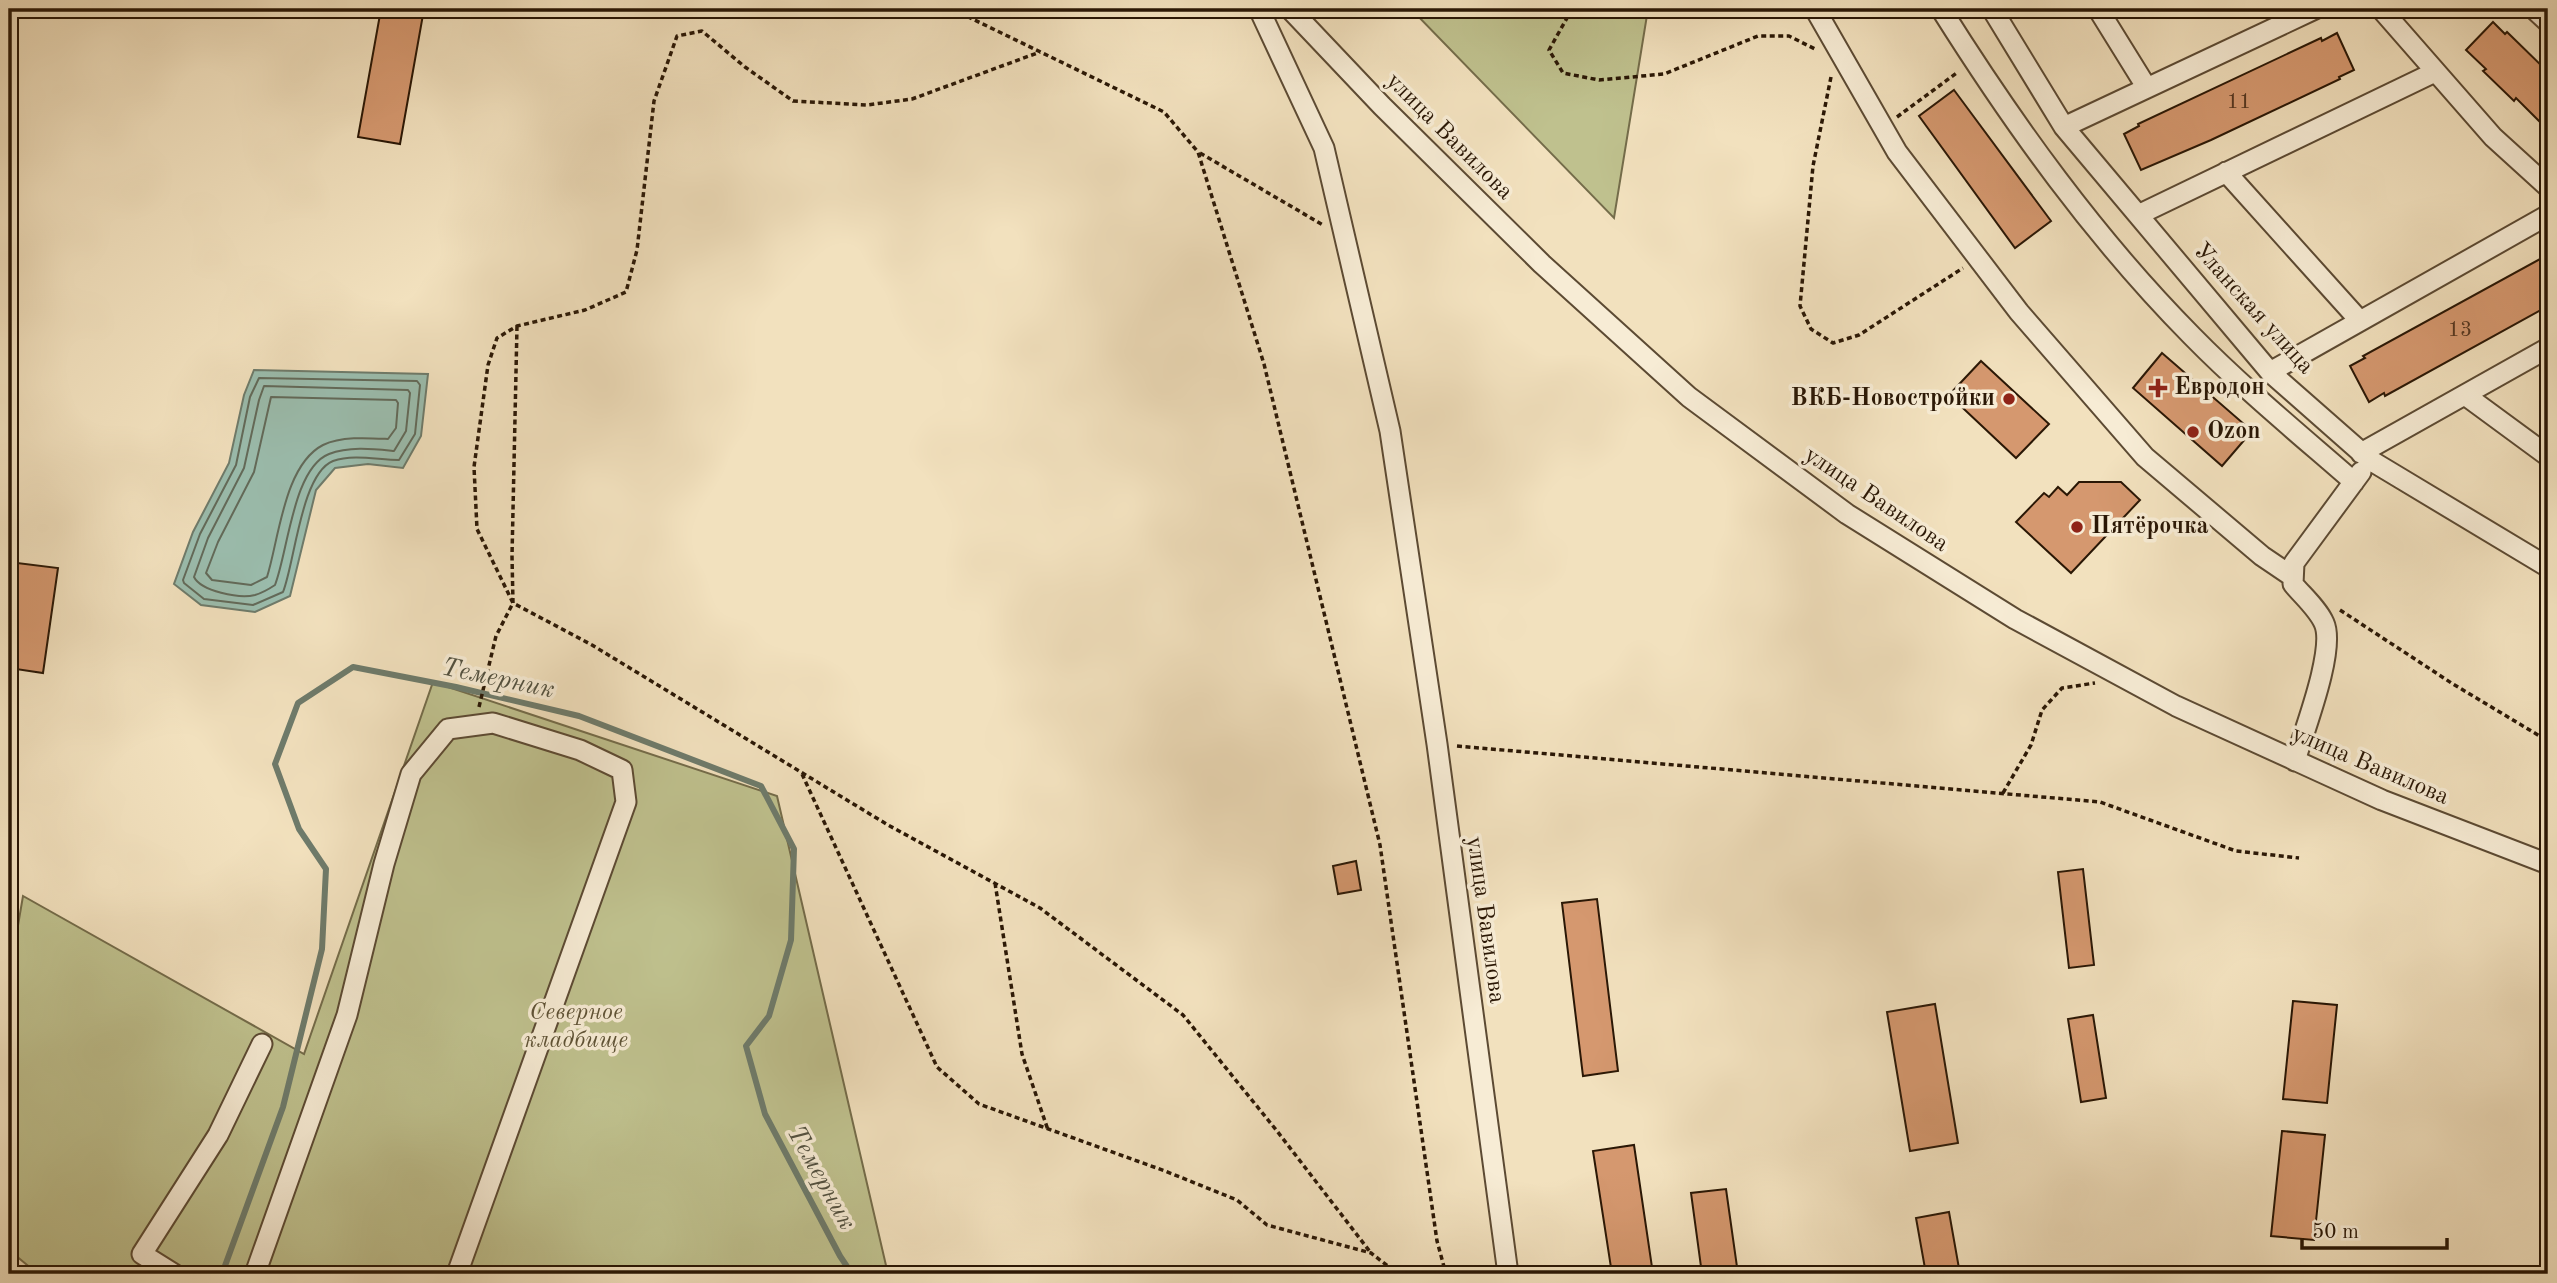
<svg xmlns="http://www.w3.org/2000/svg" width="2557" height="1283" font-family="'Old Standard TT',serif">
<rect width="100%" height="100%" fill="#f2e1be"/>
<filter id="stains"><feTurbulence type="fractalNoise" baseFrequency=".00286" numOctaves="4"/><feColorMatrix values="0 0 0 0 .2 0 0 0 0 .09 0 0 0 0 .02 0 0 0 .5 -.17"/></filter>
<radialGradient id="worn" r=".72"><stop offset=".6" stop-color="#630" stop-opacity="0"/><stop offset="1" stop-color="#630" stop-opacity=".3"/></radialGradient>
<path fill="#bfc18e" stroke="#746c4a" stroke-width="2" d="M1411,9h237l-34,209z
M433,682l344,114 111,478h-850l-29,-24v-272l14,-82 281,158z"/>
<path fill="#9bbeaf" stroke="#6e7b6b" stroke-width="2" d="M254,370l174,4 -7,62 -18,32 -35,-4 -33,4 -19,22 -26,106 -35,16 -54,-7 -27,-21 19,-52 36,-69 15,-68z"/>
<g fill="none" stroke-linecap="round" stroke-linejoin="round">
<path stroke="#626a5a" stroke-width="2" d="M259,378l158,3 3,4 -5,49 -16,26c-21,0 -45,-6 -66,1 -32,13 -38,101 -50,131l-30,13 -49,-6 -20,-16 -1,-3 17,-46 36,-69 14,-68z
M264,386l144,4 2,3 -4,38 -12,20c-20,-2 -45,-5 -65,3 -36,14 -41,98 -54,131 -6,4 -13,8 -20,10 -16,4 -54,-4 -61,-18l14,-39 36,-70 15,-68z
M271,397l125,3 2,3 -2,25 -8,11c-19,-1 -46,-3 -65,6 -39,20 -44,94 -56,132l-16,8 -39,-5 -6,-7 12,-31 36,-70z"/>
<path stroke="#6e7b6b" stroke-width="6" d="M222,1274l61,-167 39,-158 4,-80 -27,-40 -24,-65 23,-61 55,-36 103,20 123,29 182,70 33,63 -3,91 -22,76 -23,30 19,68 75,142 12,18"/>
</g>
<path fill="#d5986f" stroke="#2a1705" stroke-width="2" d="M381,9h43l-24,135 -42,-7z
M2493,22l12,12 2,-2 41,40v58l-32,-32 -2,3 -31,-30 3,-2 -20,-19z
M2337,33l17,37 -15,7 1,2 -129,61 -70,30 -17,-36 15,-8 -1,-2 183,-86 1,3z
M1954,90l97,131 -36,27 -96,-132z
M2548,258v48l-163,90 -1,-3 -15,9 -19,-36 15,-8 -2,-2 177,-97 2,2z
M2162,353l90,78 -30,35 -89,-78z
M1981,361l68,63 -33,34 -67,-63z
M2079,482h42l19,18 -69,73 -55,-51 28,-29 5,4 9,-10 9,8z
M9,562l49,6 -15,105 -34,-5z
M1356,861l5,29 -23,4 -5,-28z
M2083,869l11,96 -25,3 -11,-96z
M1597,899l21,172 -35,5 -21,-173z
M2293,1001l44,4 -10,98 -44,-4z
M1935,1004l23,139 -48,8 -23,-139z
M2093,1015l13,83 -25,4 -13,-83z
M2282,1131l43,4 -11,105 -43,-4z
M1634,1145l19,129h-41l-19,-123z
M1726,1189l12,85h-36l-11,-81z
M1949,1212l11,62h-34l-10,-56z"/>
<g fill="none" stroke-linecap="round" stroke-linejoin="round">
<defs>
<path id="minor" d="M1259,9l65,139 66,283 47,313 71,530
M1290,9l92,97 160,158 147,133 158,117 168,105 161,87 206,94 166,64
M1815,9l82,143 122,160 126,145 117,99 31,21
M1941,9c73,116 154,229 251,327 51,52 107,98 162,146
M1992,9l72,118 206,245 100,88 178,107
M2098,9l49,79
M2381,9l112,128 55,50
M2534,9l14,13
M2064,127l251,-118
M2226,172l134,149
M2138,215l297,-143
M2270,372l278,-157
M2465,395l83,61
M2361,453l187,-105
M2295,761c9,-30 41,-112 29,-138 -6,-14 -21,-27 -31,-39l1,-21 67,-91
M174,1274l-32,-20 76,-119 44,-91
M255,1274l92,-259 37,-151 27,-90 37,-45 45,-6 87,27 42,20 4,32 -169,472"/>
</defs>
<use href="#minor" stroke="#5c4a33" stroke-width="23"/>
<path stroke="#2a1705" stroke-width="3.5" stroke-dasharray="5 3.5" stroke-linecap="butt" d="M952,9l212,103 34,40 66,212 116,481 57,396 9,33
M1572,9l-23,41 14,23 36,7 65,-6 94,-38h31l26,13
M1831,77l-18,89 -13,140 11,23 22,14 26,-8 104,-67
M1897,117l61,-45
M1200,153l123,72
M517,326l-5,230 1,47 79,42 296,180 152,83 143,107 94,116 94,122
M2340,610l113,74 95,57
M479,707l17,-71 17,-33 -36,-74 -3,-62 14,-102 9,-27 20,-12 68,-16 41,-18 11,-42 17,-149 23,-65 25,-5 43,36 48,34 74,4 45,-6 128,-47
M1457,746l643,56 136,49 63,7
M802,774l135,293 42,37 186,67 72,29 30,25 104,28 27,21
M2003,793l28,-48 11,-35 20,-22 33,-5
M995,883l27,171 26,76"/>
<use href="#minor" stroke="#f7ecd5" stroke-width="19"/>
</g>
<g fill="#8f2418" stroke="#f7ecd5" stroke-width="2.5">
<path d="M2154.5 377.5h7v7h7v7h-7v7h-7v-7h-7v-7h7z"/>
<circle cx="2009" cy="399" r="7"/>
<circle cx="2193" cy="432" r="7"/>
<circle cx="2077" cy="527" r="7"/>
</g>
<g text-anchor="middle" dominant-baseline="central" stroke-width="7" stroke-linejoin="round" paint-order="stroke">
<g font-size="21" fill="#553720">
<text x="2239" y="102">11</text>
<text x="2460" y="330">13</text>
</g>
<g font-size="24" fill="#2a1705" stroke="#f7ecd5">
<text transform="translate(1449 137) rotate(45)">улица Вавилова</text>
<text transform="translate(2253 309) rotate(48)">Уланская улица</text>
<text transform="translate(1876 500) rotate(34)">улица Вавилова</text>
<text transform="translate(2370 766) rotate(23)">улица Вавилова</text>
<text transform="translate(1485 920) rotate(82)">улица Вавилова</text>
</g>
<g font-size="24" font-weight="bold" fill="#2a1705" stroke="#f7ecd5" text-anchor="start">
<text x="2174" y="388">Евродон</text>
<text x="1995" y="399" text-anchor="end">ВКБ-Новостройки</text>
<text x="2207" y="432">Ozon</text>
<text x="2091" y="527">Пятёрочка</text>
</g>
<g font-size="24" font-style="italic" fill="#5e5235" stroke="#f7ecd5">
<text x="576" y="1013">Северное<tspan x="576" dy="28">кладбище</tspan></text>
</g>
<g font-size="26" font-style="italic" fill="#525140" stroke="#f7ecd5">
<text transform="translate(498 679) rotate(12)">Темерник</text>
<text transform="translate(821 1178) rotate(61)">Темерник</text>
</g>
</g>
<rect width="2557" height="1283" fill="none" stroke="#f2e1be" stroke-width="35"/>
<rect x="10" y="10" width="2536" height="1262" fill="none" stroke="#2a1705" stroke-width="3.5"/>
<rect x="18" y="18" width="2522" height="1248" fill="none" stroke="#2a1705" stroke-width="2"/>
<path d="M2302 1238v10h145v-10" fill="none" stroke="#2a1705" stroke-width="3.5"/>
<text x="2312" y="1238" font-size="21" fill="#2a1705" stroke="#f7ecd5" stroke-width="5" paint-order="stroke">50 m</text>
<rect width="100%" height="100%" filter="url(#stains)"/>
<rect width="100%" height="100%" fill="url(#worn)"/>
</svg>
